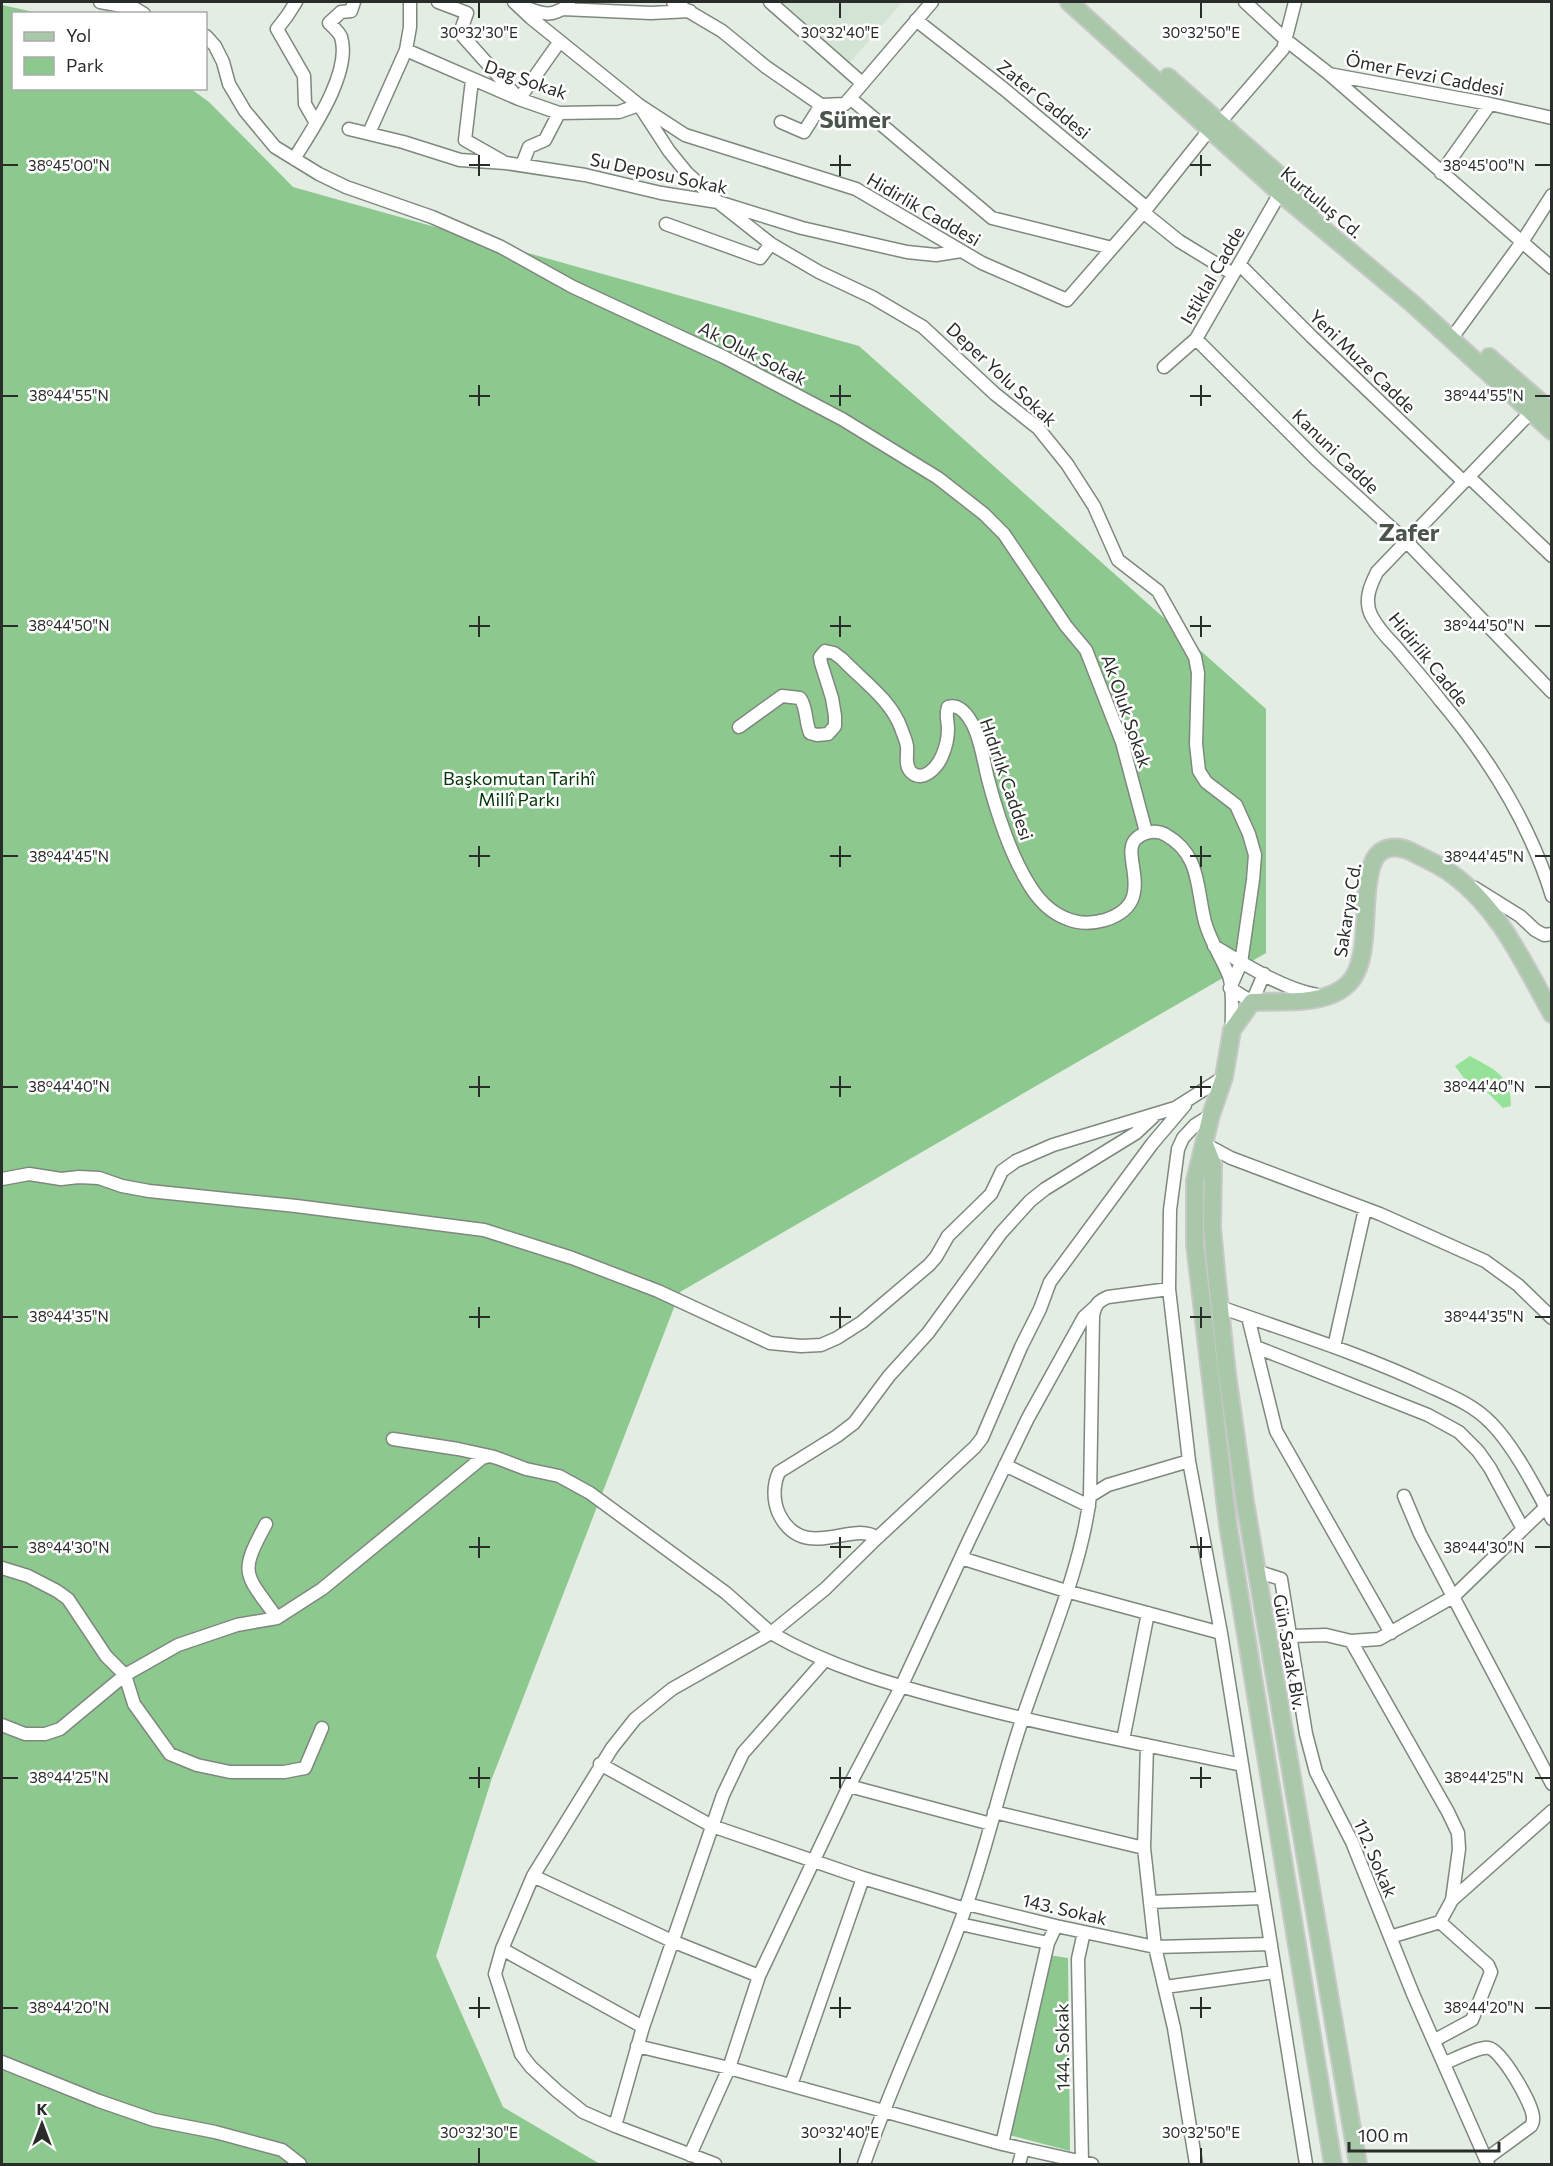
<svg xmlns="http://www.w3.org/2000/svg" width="1553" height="2166" font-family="Commissioner,sans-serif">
<rect width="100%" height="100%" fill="#e3ede3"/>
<path fill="#d4e4d4" d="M778,2h124l-56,65z"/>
<path fill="#8dc98e" d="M2,5l36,8 -24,1v74l177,1 18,13 84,85 566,159 407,363v244l-586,339 -189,489 -55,175 67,151 97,57h-598z
M1049,1955l19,3 2,193 -61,-16z"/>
<path fill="#97e299" d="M1470,1056c24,14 41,18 41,50l-8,2 -19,-19 -18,-8 -11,-15z"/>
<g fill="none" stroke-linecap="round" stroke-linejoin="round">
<defs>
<path id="minor" d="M100,2l34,6 10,6
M296,2l-9,14 -10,13 27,47 1,28 11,19
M438,2l29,11 -7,20 59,66 41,-58
M514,2l17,16 108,87 46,30 171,54 126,74 85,37 80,-92 63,-79
M673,2l49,29 44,36 55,38
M770,2l92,81
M1245,2l41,38 42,33 224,195
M521,6c22,7 27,13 48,-1
M563,9l88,4 39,-2
M916,20l88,69 143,119
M206,36l9,10 8,16 6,22 16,27 30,36 44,27 27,13 86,30 69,30 72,40 151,70 118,62 96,59 46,36 20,20 62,92 20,24 36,92 24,90
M406,50l113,49 40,14 60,-1 20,-7 30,46 18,22 31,29 53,42 48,28 53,25 51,30 72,67 43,34 29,36 27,42 24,54 40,31 37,66 3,16 -2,71 3,27 7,11 30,23 13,29 6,21 -2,25 -12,83 -11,25 22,14 12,-28
M1329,74l161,30 62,14
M472,80l-7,60 37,21
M850,98l142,120 120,30
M781,122l23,10 17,-27 24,-1 87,-102
M1220,122l63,-73 12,-47
M349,129l54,13 57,18 46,3 79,12 76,18 57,9 84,26 105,24 29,3 25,-4
M369,133l37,-83 4,-23v-25
M294,159c18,-29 58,-87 47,-122 -2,-5 -8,-10 -12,-14l12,-11 10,-1 3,-9
M522,165l7,-18 16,-7 14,-27
M1441,173l49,-69
M1143,212l36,29 54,33
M666,224l94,34 11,-14
M1239,264l73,73 152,145
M1457,331l65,-89 30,-47
M1196,339l120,120 91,83 145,150
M1164,367l32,-28 84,-146
M1530,413l-153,159c-7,14 -13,28 -6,43 6,12 16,23 25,32 15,18 30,35 44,53 48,57 90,124 112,196
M1469,477l83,79
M739,727l43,-31 18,2c7,9 5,23 10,35l7,2 11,-1 7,-8v-10l-3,-18 -11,-35 -1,-6 5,-6 9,2 8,6c20,21 49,41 59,69 2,6 5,12 6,18 1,9 -3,19 4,26 12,12 27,-6 31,-16 4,-9 6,-18 6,-27 0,-9 -3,-13 0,-22 12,-4 21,10 26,20 7,15 10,36 14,52 9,34 21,72 39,102 9,16 21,30 38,37 13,6 26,6 40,2 56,-18 12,-67 32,-82 8,-7 20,-8 29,-3 35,20 30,52 39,87 5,19 17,36 24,54 5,13 2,39 3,54
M1475,888l45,28 15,14 9,5 8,-1
M1214,946c30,18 69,43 103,49
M1211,1115l-16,10 -12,13 -5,11 -8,61 -1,79 20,172 32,172 85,531
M1154,1116l-18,17 -91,56 -15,12 -29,32 -73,100 -39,43 -35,47 -17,13 -58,36c-6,13 -6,29 0,42 25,50 74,5 98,24l98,-91 7,-9 39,-91 19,-38 10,-27 102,-138 33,-39
M1205,1144l26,14 149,56 105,47 33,24 34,33
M2,1179l27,-5 32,5 18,-2 20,1 23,8 27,5 147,15 188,24 88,28 86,33 112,52 31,3 20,-1 16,-7 25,-16 67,-57 7,-8 12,-21 43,-42 11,-23 14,-10 37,-16 122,-37 49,-31
M1220,1307c70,25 142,47 209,79 22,10 45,19 62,37 23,23 45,66 61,96
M1248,1317l28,114 115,202
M1256,1347l172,68 31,17 19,19 12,17 33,61
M1334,1347l31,-138
M393,1439l65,10 32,7
M1005,1465l84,41
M1090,1496l18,-11 81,-24
M1404,1496l16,38 132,250
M266,1524c-28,51 -21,49 11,94
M961,1558l105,33 155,42
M2,1568l26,8 29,15 11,8 38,57 19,19 9,29 36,50 27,11 33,7h54l21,-4 17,-40
M1256,1571l25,8 25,155 10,38 36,70 61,152 75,170
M1291,1636l35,-1 25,6 97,171 10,21 1,16 -7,51 -12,22 -50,15
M1351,1641l28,-2 74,-42 99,-96
M2,1725l23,9h20l15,-5 65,-54 53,-30 59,-20 40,-7 45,-29 160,-131 8,-2 7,2 29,11 33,7 31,17 136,100 45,40 54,-44 52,-51
M1123,1740l25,-127
M1147,1745l-3,103 11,99 19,81 22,136
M600,1764l112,62 151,52 102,31
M849,1786l142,38
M994,1812l150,36
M533,1876l139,65 87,35
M1452,1900l100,-89
M1150,1902l113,-4
M967,1904l89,22 99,21 116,-3
M960,1924l88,19
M502,1949l141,78
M1165,1987l110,-15
M1435,2040l37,-20 19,-48 -3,-7 -48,-43
M637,2046l92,22 273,76 90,20
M2,2062l97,39 55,19 61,12 67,18 18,14
M1445,2063c10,-4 35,-17 44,-15 13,3 43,55 44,69 0,5 0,5 -2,9l-45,33
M791,2085l72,-207
M615,2126l28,-99 80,-232 20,-42 82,-93
M1002,2144l46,-201 8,-17
M690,2155l39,-87 30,-92 90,-190 52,-99 69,-149 58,-120 56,-101 11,-10
M1082,2163l-4,-204 6,-27
M715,2164l-100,-38 -32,-14 -26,-21 -26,-24 -10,-13 -26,-80 7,-25 31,-73 79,-128 23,-29 37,-30 99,-56c59,34 122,52 187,69 93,25 189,43 284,63
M864,2164c29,-85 70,-167 100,-252 23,-64 37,-131 59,-195 23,-69 59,-150 67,-221l3,-180c2,-11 5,-15 15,-19l61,-8
M1019,2164l4,-15"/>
<path id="major" d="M1069,2l211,191 133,111 139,127
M1168,77l145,128
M1489,357l63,55
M1205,1144l8,21 -1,63 4,43 11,103 18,128 113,662
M1333,2164l-105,-639 -33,-281v-63l16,-66 13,-38 8,-47 20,-28c28,-1 74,4 96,-18 25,-24 12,-86 24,-119 6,-19 23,-21 40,-13 13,7 28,13 40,22 48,35 72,90 100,140"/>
</defs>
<use href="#minor" stroke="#7e887e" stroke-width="15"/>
<use href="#major" stroke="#c7c8c7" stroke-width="20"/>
<use href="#minor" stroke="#fff" stroke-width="12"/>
<use href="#major" stroke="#a8c8a9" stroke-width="16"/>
</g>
<path fill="none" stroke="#292d29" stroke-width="2" d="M479,3v15M840,3v15M1201,3v15M479,155v21M840,155v21M1201,155v21M3,165h15M469,165h21M830,165h21M1190,165h21M1535,165h15M479,385v21M840,385v21M1201,385v21M3,396h15M469,396h21M830,396h21M1190,396h21M1535,396h15M479,616v21M840,616v21M1201,616v21M3,626h15M469,626h21M830,626h21M1190,626h21M1535,626h15M479,846v21M840,846v21M1201,846v21M3,856h15M469,856h21M830,856h21M1190,856h21M1535,856h15M479,1076v21M840,1076v21M1201,1076v21M3,1087h15M469,1087h21M830,1087h21M1190,1087h21M1535,1087h15M479,1307v21M840,1307v21M1201,1307v21M3,1317h15M469,1317h21M830,1317h21M1190,1317h21M1535,1317h15M479,1537v21M840,1537v21M1201,1537v21M3,1547h15M469,1547h21M830,1547h21M1190,1547h21M1535,1547h15M479,1767v21M840,1767v21M1201,1767v21M3,1778h15M469,1778h21M830,1778h21M1190,1778h21M1535,1778h15M479,1997v21M840,1997v21M1201,1997v21M3,2008h15M469,2008h21M830,2008h21M1190,2008h21M1535,2008h15M479,2148v15M840,2148v15M1201,2148v15"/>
<g text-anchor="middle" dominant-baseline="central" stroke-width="5" stroke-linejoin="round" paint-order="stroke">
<g font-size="18" fill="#292d29" stroke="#fff">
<text transform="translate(1425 74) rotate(11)">Ömer Fevzi Caddesi</text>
<text transform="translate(526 79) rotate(19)">Dag Sokak</text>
<text transform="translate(1044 99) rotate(39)">Zater Caddesi</text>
<text transform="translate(659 173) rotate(12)">Su Deposu Sokak</text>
<text transform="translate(1322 202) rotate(40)">Kurtuluş Cd.</text>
<text transform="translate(924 209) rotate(30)">Hidirlik Caddesi</text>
<text transform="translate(1212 275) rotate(-60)">Istiklal Cadde</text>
<text transform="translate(753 353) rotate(27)">Ak Oluk Sokak</text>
<text transform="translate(1363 361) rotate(44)">Yeni Muze Cadde</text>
<text transform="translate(1002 374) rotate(43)">Deper Yolu Sokak</text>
<text transform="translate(1336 451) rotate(44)">Kanuni Cadde</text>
<text transform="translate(1429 659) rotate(51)">Hidirlik Cadde</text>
<text transform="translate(1127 711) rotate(71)">Ak Oluk Sokak</text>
<text transform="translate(1007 779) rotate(71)">Hıdırlık Caddesi</text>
<text transform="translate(1347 910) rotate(-81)">Sakarya Cd.</text>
<text transform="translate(1290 1652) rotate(80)">Gün Sazak Blv.</text>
<text transform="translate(1376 1858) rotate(67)">112. Sokak</text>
<text transform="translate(1065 1909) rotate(13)">143. Sokak</text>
<text transform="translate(1062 2047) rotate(-91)">144. Sokak</text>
</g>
<g font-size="18" fill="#003607" stroke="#fff">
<text x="519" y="778">Başkomutan Tarihî<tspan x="519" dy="21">Millî Parkı</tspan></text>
</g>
<g font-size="24" font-weight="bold" fill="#4c554c" stroke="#fff">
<text x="855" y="118">Sümer</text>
<text x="1409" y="531">Zafer</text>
</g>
</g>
<g font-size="15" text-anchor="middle" fill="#292d29" stroke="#fff" stroke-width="5" stroke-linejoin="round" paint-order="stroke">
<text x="479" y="38">30°32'30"E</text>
<text x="840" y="38">30°32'40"E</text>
<text x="1201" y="38">30°32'50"E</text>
<text x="69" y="171">38°45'00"N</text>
<text x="1484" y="171">38°45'00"N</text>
<text x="69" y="401">38°44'55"N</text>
<text x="1484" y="401">38°44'55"N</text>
<text x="69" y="631">38°44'50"N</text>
<text x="1484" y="631">38°44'50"N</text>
<text x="69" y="862">38°44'45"N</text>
<text x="1484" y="862">38°44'45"N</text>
<text x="69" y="1092">38°44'40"N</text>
<text x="1484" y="1092">38°44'40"N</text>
<text x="69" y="1322">38°44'35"N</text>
<text x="1484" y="1322">38°44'35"N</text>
<text x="69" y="1553">38°44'30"N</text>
<text x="1484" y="1553">38°44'30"N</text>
<text x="69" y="1783">38°44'25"N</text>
<text x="1484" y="1783">38°44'25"N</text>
<text x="69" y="2013">38°44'20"N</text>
<text x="1484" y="2013">38°44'20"N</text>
<text x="479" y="2138">30°32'30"E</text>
<text x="840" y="2138">30°32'40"E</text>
<text x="1201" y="2138">30°32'50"E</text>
</g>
<rect width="1553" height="2166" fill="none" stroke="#292d29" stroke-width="6"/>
<rect x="12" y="12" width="195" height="78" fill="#ffffff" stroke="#a9aba9" stroke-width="1.5"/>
<rect x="24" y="32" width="30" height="9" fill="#a8c8a9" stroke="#a9aba9" stroke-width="1.5"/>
<text x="66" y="42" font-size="18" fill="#292d29">Yol</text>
<rect x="24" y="57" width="30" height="18" fill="#8dc98e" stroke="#a9aba9" stroke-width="1.5"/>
<text x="66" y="72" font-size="18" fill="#292d29">Park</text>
<g transform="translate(42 2124)" stroke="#ffffff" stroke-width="4.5" paint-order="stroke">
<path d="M0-4.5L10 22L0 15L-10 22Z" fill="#292d29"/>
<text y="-9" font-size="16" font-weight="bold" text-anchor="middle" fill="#292d29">K</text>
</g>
<path d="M1349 2142v9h150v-9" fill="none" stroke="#292d29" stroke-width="3"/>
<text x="1358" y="2142" font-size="18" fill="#292d29" stroke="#ffffff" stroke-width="4.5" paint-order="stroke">100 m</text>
</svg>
